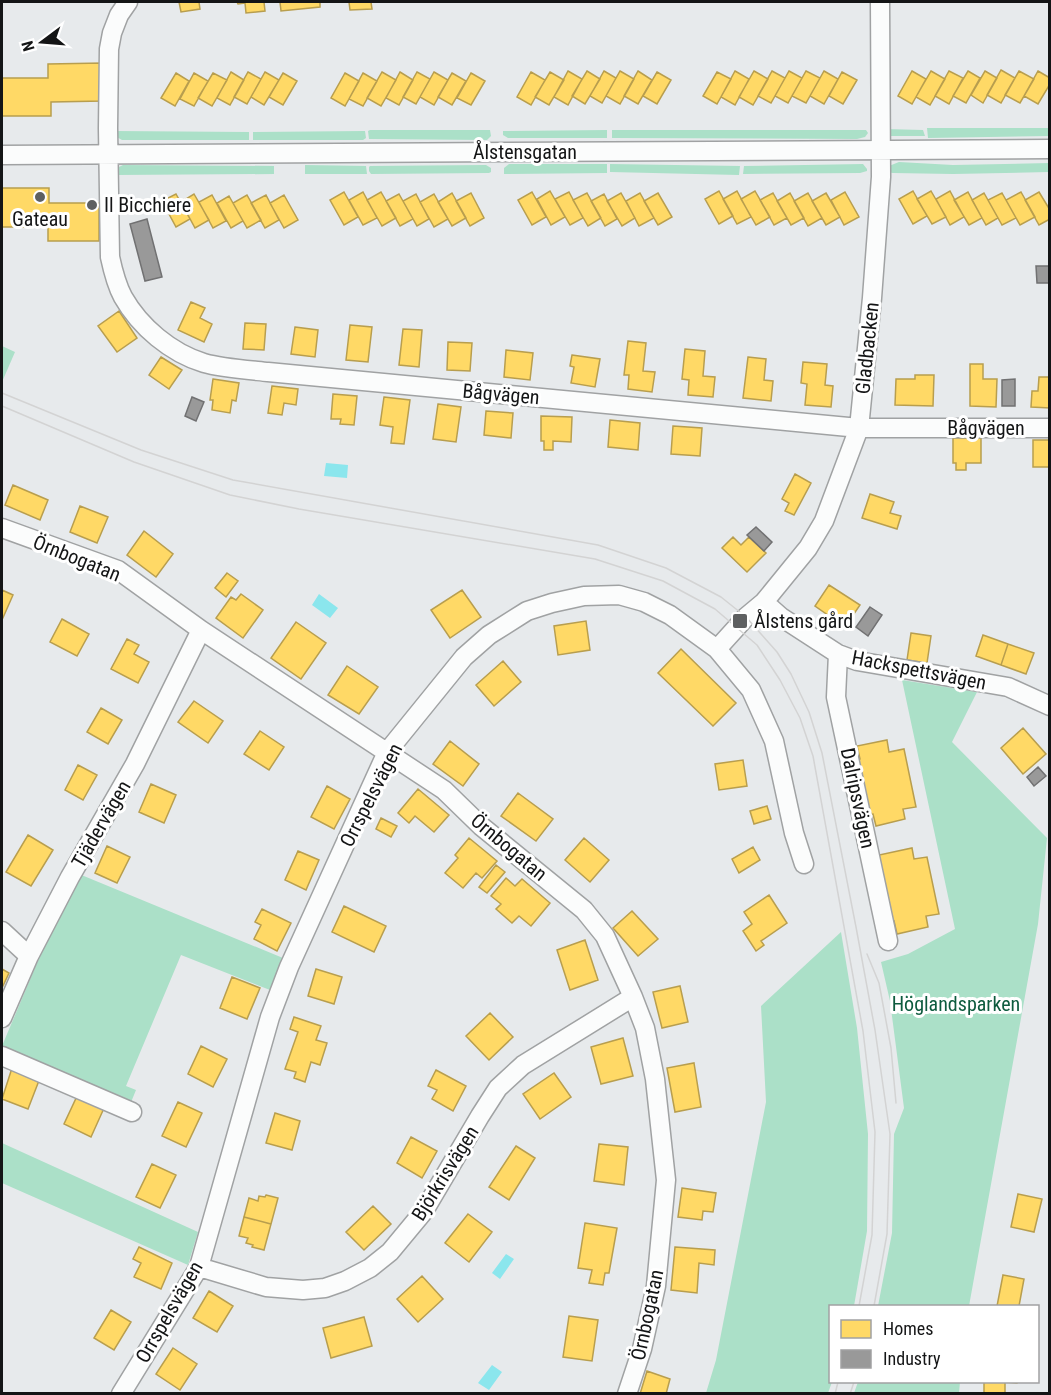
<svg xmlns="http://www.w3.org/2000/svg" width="1051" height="1395" font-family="'Roboto Condensed',sans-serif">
<rect width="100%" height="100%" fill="#e7eaec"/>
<path fill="#abe0c8" d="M927,128h122v8l-121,2z
M885,129l38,1 2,6h-35l-3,-2z
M370,130h120l1,6 -4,4 -118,-1 -1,-8z
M607,130v8h-99l-5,-3v-4z
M612,130h254l2,3 -3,4 -8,2 -245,-1z
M114,131l135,1v8h-127l-7,-4z
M365,131l1,7 -3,2h-110v-8z
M899,162l54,3 97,-2 -1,9 -96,2 -60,-1 -7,-1 3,-6z
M509,164h98v9l-103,1v-6z
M610,164l130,2 -1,9 -129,-3z
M863,164l4,5v2l-7,2 -117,1 1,-8z
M123,165l151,1v8l-159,1 2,-7z
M305,165l61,1 1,8h-62z
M486,165l5,3v4l-2,1 -118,1 -2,-3v-4l1,-1z
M2,346l13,6 -13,30z
M902,680l75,12 -25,50 95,96 -9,86 -69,382h-91l14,-73 2,-99 10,-26 -14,-107 -9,-39 27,-8 47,-25z
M79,874l204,84 -13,32 -89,-35 -55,131 10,4 -9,22 -125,-56v-10l35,-83z
M841,932l16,96 11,106 -1,97 -13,75h-24v76h2l-4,11h-122l10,-33 50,-258 -5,-96z
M2,1143l196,89 -10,33 -186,-82z
M858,1382h102l-1,11h-105z"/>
<path fill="#8be6ed" d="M326,463l22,2 -1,13 -23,-2z
M319,594l19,14 -8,10 -18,-13z
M506,1254l8,5 -14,20 -8,-6z
M492,1365l10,7 -13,18 -11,-7z"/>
<path fill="#ffd966" stroke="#b89e4e" stroke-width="1.5" d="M179,2h27h-7l1,7 -19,3z
M237,2h27l1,9 -19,2 -1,-10 -7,1z
M280,2h40v5l-39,4z
M349,2h22l1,7 -22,1z
M103,63v38l-52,1v14h-49v-38h46v-14z
M1001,70l14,8 -14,25 -14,-8z
M568,71l14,8 -14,26 -14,-8z
M587,71l13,8 -15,25 -13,-8z
M604,71l12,7 -14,25 -12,-7z
M620,71l14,8 -14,25 -14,-8z
M638,71l14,9 -14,24 -14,-8z
M735,71l14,8 -14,26 -14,-8z
M754,71l14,8 -15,26 -14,-8z
M772,71l13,7 -14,25 -13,-7z
M789,71l13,7 -14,25 -13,-7z
M806,71l14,7 -14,25 -14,-7z
M824,71l14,8 -14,25 -14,-8z
M912,71l14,8 -14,25 -14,-8z
M931,71l14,8 -15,26 -14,-8z
M949,71l14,7 -14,26 -14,-8z
M968,71l12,7 -14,25 -13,-7z
M985,71l12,7 -14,25 -12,-8z
M1019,71l15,8 -14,24 -15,-8z
M1038,71l12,7v6l-12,20 -14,-8z
M231,72l13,8 -14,25 -13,-7z
M248,72l13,7 -14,25 -13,-7z
M265,72l14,8 -15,25 -13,-8z
M382,72l14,8 -15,26 -14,-8z
M400,72l13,8 -14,25 -13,-7z
M417,72l13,7 -14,25 -13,-7z
M434,72l14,8 -14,25 -14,-8z
M531,72l14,8 -14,25 -14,-8z
M550,72l14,8 -15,25 -14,-8z
M657,72l14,8 -14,24 -14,-8z
M717,72l14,7 -14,25 -14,-8z
M842,72l15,8 -14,24 -14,-8z
M176,73l13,8 -14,25 -14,-8z
M194,73l14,8 -14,25 -14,-7z
M213,73l14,7 -15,26 -14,-8z
M283,73l14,8 -14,24 -14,-8z
M345,73l14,8 -14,25 -14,-8z
M363,73l14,8 -14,25 -14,-7z
M452,73l14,8 -14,24 -14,-8z
M471,73l14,8 -14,24 -14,-7z
M2,188h47v15h50v38h-51v-14h-46z
M550,191l15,26 -14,8 -14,-26z
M719,191l14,25 -14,8 -14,-25z
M737,191l14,26 -14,7 -14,-25z
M755,191l15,26 -14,8 -15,-26z
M913,191l14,25 -14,8 -14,-25z
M931,191l15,26 -14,7 -15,-25z
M950,191l14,26 -14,8 -14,-26z
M344,192l14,25 -14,8 -14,-25z
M363,192l14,26 -14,7 -14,-25z
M381,192l15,26 -14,8 -15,-26z
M532,192l14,25 -14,8 -14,-25z
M569,192l14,26 -13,7 -15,-26z
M845,192l14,25 -15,8 -13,-25z
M968,192l14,26 -13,7 -15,-25z
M1021,192l14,25 -15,8 -14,-25z
M1039,192l11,18v9l-11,6 -14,-25z
M452,193l14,25 -14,8 -14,-24z
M471,193l13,25 -14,8 -14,-25z
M587,193l14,25 -13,8 -15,-26z
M621,193l14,25 -13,8 -15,-25z
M640,193l14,25 -15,8 -13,-25z
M658,193l14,24 -14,8 -14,-24z
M773,193l14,25 -13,7 -14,-25z
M790,193l14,25 -13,7 -14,-24z
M808,193l14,25 -14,8 -14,-25z
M826,193l14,24 -14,8 -14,-24z
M984,193l14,25 -12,7 -14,-25z
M1002,193l14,25 -14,7 -14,-25z
M176,194l14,25 -14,8 -14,-26z
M194,194l15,26 -14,8 -14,-26z
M399,194l14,25 -13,7 -14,-25z
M416,194l13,25 -12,7 -14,-25z
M434,194l14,25 -14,8 -14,-25z
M604,194l13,25 -12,7 -14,-25z
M212,195l14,26 -13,7 -14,-26z
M247,195l14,25 -14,8 -14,-25z
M266,195l13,25 -14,8 -14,-25z
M284,195l14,25 -14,8 -14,-25z
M229,196l14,25 -12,7 -14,-25z
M191,302l14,6 -5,10 12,6 -8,18 -26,-12z
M119,311l18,27 -20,14 -19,-26z
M245,323l21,1 -2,26 -21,-1z
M350,325l22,2 -4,35 -22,-2z
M295,327l23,3 -3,27 -24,-3z
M403,329l19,1 -3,37 -20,-2z
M628,341l18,2 -3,28 12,1 -3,20 -24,-3 1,-14h-5z
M448,342l24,1 -2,28 -23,-1z
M685,349l20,2 -2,25 12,1 -2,20 -25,-2 1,-15 -7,-1z
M506,350l27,3 -3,27 -26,-3z
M572,355l28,4 -5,28 -24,-4 3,-16 -4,-1z
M161,357l21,13 -13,19 -20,-14z
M748,357l18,2 -2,21 9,1 -2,20 -28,-3z
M803,362l24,2 -2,21 8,1 -2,21 -26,-2 2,-21 -6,-1z
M970,364h13v15h14l-1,28 -26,-1z
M915,375h19l-1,31 -38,-1 1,-26h19z
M1039,377h11v31l-19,-1 1,-16h6z
M213,379l26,4 -3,18 -4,-1 -2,13 -18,-3 1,-10h-3z
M272,386l26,3 -2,16 -12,-2 -2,12 -14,-2z
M333,394l24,2 -3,29 -14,-1 1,-5h-10z
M384,397l26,3 -6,44 -13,-1 2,-16 -13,-2z
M438,404l23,3 -5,35 -23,-3z
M486,411l27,2 -2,25 -27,-3z
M541,416l31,1 -1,25 -18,-1v9h-9v-9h-3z
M610,420l30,3 -2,27 -30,-3z
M673,426l29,2 -2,28 -29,-2z
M953,438h28v25h-15v7h-10v-7h-3z
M1033,440h17v27h-17z
M795,474l16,9 -17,32 -9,-4 4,-8 -7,-4z
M13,485l35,15 -8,20 -35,-15z
M870,494l24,8 -4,11 11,3 -4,13 -35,-11z
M80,506l28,11 -11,26 -27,-11z
M144,531l29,23 -17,23 -29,-22z
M733,537l8,8 8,-8 17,16 -19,19 -25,-24z
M227,573l11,8 -12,16 -11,-9z
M829,585l31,20 -15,22 -30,-21z
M2,590l11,5 -11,25z
M462,590l19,27 -31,21 -19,-28z
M241,594l22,16 -20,28 -27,-20 15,-21 5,3z
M62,619l27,15 -12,22 -27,-14z
M586,621l4,29 -32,5 -4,-29z
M296,622l30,21 -25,36 -30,-21z
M911,633l20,3 -4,27 -20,-3z
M983,635l25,9 -7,21 -25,-9z
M127,639l12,6 -5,9 15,8 -11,21 -27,-14z
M1008,644l26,9 -8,21 -25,-9z
M681,649l55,54 -23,23 -55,-53z
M503,661l18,21 -27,24 -18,-21z
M347,666l31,21 -19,27 -31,-19z
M194,701l29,20 -15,22 -30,-21z
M101,708l21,12 -14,24 -21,-12z
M1023,728l23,26 -23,20 -22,-26z
M260,731l24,16 -15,23 -25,-16z
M887,740l2,12 15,-3 12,58 -13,2 2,10 -29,7 -3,-12 -6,1 -11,-55 4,-1 -3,-13z
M450,741l29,23 -16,22 -30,-22z
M743,760l4,26 -28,4 -4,-26z
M78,765l19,10 -14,25 -18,-10z
M151,784l25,11 -12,28 -25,-11z
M327,786l23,13 -16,30 -23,-12z
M418,789l31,26 -15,17 -19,-16 -6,7 -11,-10z
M518,793l35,26 -17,22 -35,-25z
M767,806l4,13 -17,5 -4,-13z
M381,818l16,8 -6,11 -15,-8z
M28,835l25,15 -22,36 -25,-14z
M469,838l28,23 -15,17 -6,-5 -13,15 -18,-15 13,-15 -3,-3z
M584,838l25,22 -19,22 -25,-22z
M107,846l23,11 -13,26 -22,-10z
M753,847l7,13 -21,13 -7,-14z
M912,848l2,11 13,-2 12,57 -13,2 2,11 -31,7 -3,-13 -5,1 -10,-67z
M298,851l21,9 -13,30 -21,-10z
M496,865l9,7 -18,21 -8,-6z
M506,878l9,8 7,-7 28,24 -19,23 -12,-10 -7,7 -16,-14 5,-5 -10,-8z
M769,895l18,28 -26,18 3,4 -8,6 -13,-20 9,-7 -8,-12z
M344,906l42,20 -12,26 -42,-20z
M262,909l29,14 -14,28 -23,-12 7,-14 -6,-3z
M632,911l26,28 -20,17 -25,-28z
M585,940l13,40 -28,10 -13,-40z
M2,969l7,4 -7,15z
M316,969l26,8 -8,27 -26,-8z
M232,977l28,11 -13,31 -27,-11z
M680,986l8,36 -26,6 -9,-36z
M490,1013l23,24 -24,23 -23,-24z
M294,1017l27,9 -5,14 11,3 -7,22 -9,-3 -6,20 -11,-4 2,-6 -11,-3 13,-37 -8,-3z
M623,1038l10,38 -32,8 -10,-37z
M201,1046l26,13 -14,28 -25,-13z
M694,1063l7,44 -26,5 -8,-44z
M12,1068l28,10 -12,31 -26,-10z
M436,1070l30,16 -13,25 -21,-12 5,-9 -9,-4z
M554,1073l17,24 -31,22 -17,-25z
M78,1094l27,12 -14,31 -27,-13z
M178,1102l24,11 -16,34 -24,-11z
M275,1113l25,8 -8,29 -26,-7z
M411,1137l26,14 -15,27 -25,-15z
M599,1144l29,3 -4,38 -30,-4z
M516,1146l19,12 -26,42 -20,-13z
M152,1164l24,11 -16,33 -24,-11z
M682,1188l34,5 -3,19 -10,-1 -1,9 -24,-3z
M1018,1194l24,5 -8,33 -23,-5z
M266,1195l12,3 -7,26 -27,-7 5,-19 9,3 1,-5 6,1z
M373,1206l18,18 -27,26 -18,-18z
M468,1214l24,18 -23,30 -24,-19z
M244,1217l27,7 -7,26 -12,-3 1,-2 -7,-2 2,-5 -9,-2z
M585,1223l32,5 -8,45h-4l-2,12 -14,-2 3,-13 -14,-2z
M139,1247l33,16 -11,26 -27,-12 7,-14 -8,-4z
M675,1247l40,3 -1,15 -15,-2 -2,30 -26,-3z
M1003,1275l21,4 -5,27h-22z
M422,1276l21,23 -25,23 -21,-23z
M209,1291l24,15 -16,26 -24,-14z
M111,1310l20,12 -17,28 -20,-12z
M569,1316l29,4 -6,41 -29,-4z
M364,1317l8,29 -41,12 -8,-30z
M173,1348l24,16 -17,26 -24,-16z
M647,1371l23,8 -4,15h-26z
M984,1382h34l-1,1 -12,-1v12h-21z"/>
<path fill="#999" stroke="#717172" stroke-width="1.5" d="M147,219l15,58 -17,4 -15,-57z
M1036,266h14v17h-13z
M1015,379v27h-13v-26z
M192,397l12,5 -8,19 -11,-5z
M756,527l16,15 -8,9 -17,-16z
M870,607l12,8 -14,21 -12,-9z
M1038,767l8,9 -12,10 -7,-9z"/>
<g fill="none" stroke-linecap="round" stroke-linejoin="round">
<defs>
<path id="street" d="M128,2l-9,13 -7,18 -3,16 -1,79 2,129c3,14 6,27 13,40 17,30 48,56 81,66 17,5 45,7 64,9l591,56h191
M2,155l1048,-6
M2,528l116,42 83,60 243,160 37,36 103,84 21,26 28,61 12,31 10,51 11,101 -10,106 -14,63 -15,45
M764,602l17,15 57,37 19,7 151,26 42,19
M717,649l29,-32 18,-15 44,-54 16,-27 35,-93 13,-130 9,-121 -1,-175
M838,654l-2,43 52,244
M2,931l27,25
M2,1018l27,-62 41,-79 65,-113 66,-134
M2,1056l130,56
M199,1267l67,20 37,3 22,-2 20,-7 25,-13 20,-16 34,-41 56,-95 18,-28 25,-23 110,-68
M121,1394l78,-127 71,-250 19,-50 98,-215 77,-95 25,-22 38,-24 25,-8 32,-7 35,-1 25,7 26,13 47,34 34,41 23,51 20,92 10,31"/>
</defs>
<use href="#street" stroke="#a0a2a3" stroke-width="21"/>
<use href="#street" stroke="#fbfcfc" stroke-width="18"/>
<path stroke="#d3d3d3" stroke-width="1.5" d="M2,393l139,57 92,30 365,65 68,23 55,29 25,20 31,35 14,22 18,38 13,41 34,174 19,103 15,104 -3,100 -13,72
M2,406l132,56 96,33 69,14 296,50 68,22 52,28 42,36 23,35 20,38 13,38 50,275 12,101 -3,103 -13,71
M867,954l12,29 12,65 5,55
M835,1394l3,-12
M850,1394l4,-12"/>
</g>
<g fill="#5e6061" stroke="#fff" stroke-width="2">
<circle cx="40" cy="197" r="6"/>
<circle cx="92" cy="205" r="6"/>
<rect x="732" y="613" width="16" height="16" rx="3"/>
</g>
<g text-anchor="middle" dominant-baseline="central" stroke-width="6" stroke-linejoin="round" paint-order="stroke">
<g font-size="20" fill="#141516" stroke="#fff">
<text x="525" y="152">Ålstensgatan</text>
<text transform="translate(867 348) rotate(-84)">Gladbacken</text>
<text transform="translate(501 394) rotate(5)">Bågvägen</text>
<text x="986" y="428">Bågvägen</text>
<text transform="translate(77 558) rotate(22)">Örnbogatan</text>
<text transform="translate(919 670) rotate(11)">Hackspettsvägen</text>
<text transform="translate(371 795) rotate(-63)">Orrspelsvägen</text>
<text transform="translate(858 798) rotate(78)">Dalripsvägen</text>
<text transform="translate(101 824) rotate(-60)">Tjädervägen</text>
<text transform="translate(509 847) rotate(40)">Örnbogatan</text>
<text transform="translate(445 1173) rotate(-58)">Björkrisvägen</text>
<text transform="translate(169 1312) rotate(-60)">Orrspelsvägen</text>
<text transform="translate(647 1315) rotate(-78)">Örnbogatan</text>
</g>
<g font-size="20" fill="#141516" stroke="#fff" text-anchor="start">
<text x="104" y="205">Il Bicchiere</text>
<text x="40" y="219" text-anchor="middle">Gateau</text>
<text x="754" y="621">Ålstens gård</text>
</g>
<g font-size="20" fill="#0d5b3e" stroke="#fff">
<text x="956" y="1004">Höglandsparken</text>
</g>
</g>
<rect width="1051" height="1395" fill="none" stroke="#141516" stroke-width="6"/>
<rect x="829" y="1305" width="210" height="78" fill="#ffffff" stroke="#a1a1a2" stroke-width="1.5"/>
<rect x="841" y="1320" width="30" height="18" fill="#ffd966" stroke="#a1a1a2" stroke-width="1.5"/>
<text x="883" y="1335" font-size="18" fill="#141516">Homes</text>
<rect x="841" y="1350" width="30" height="18" fill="#999999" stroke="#a1a1a2" stroke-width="1.5"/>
<text x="883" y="1365" font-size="18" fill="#141516">Industry</text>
<g transform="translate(42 42) rotate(254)" stroke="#ffffff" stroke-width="4.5" paint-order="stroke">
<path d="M0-4.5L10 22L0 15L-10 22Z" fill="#141516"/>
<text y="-9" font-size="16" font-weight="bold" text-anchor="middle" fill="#141516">N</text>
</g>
</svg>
